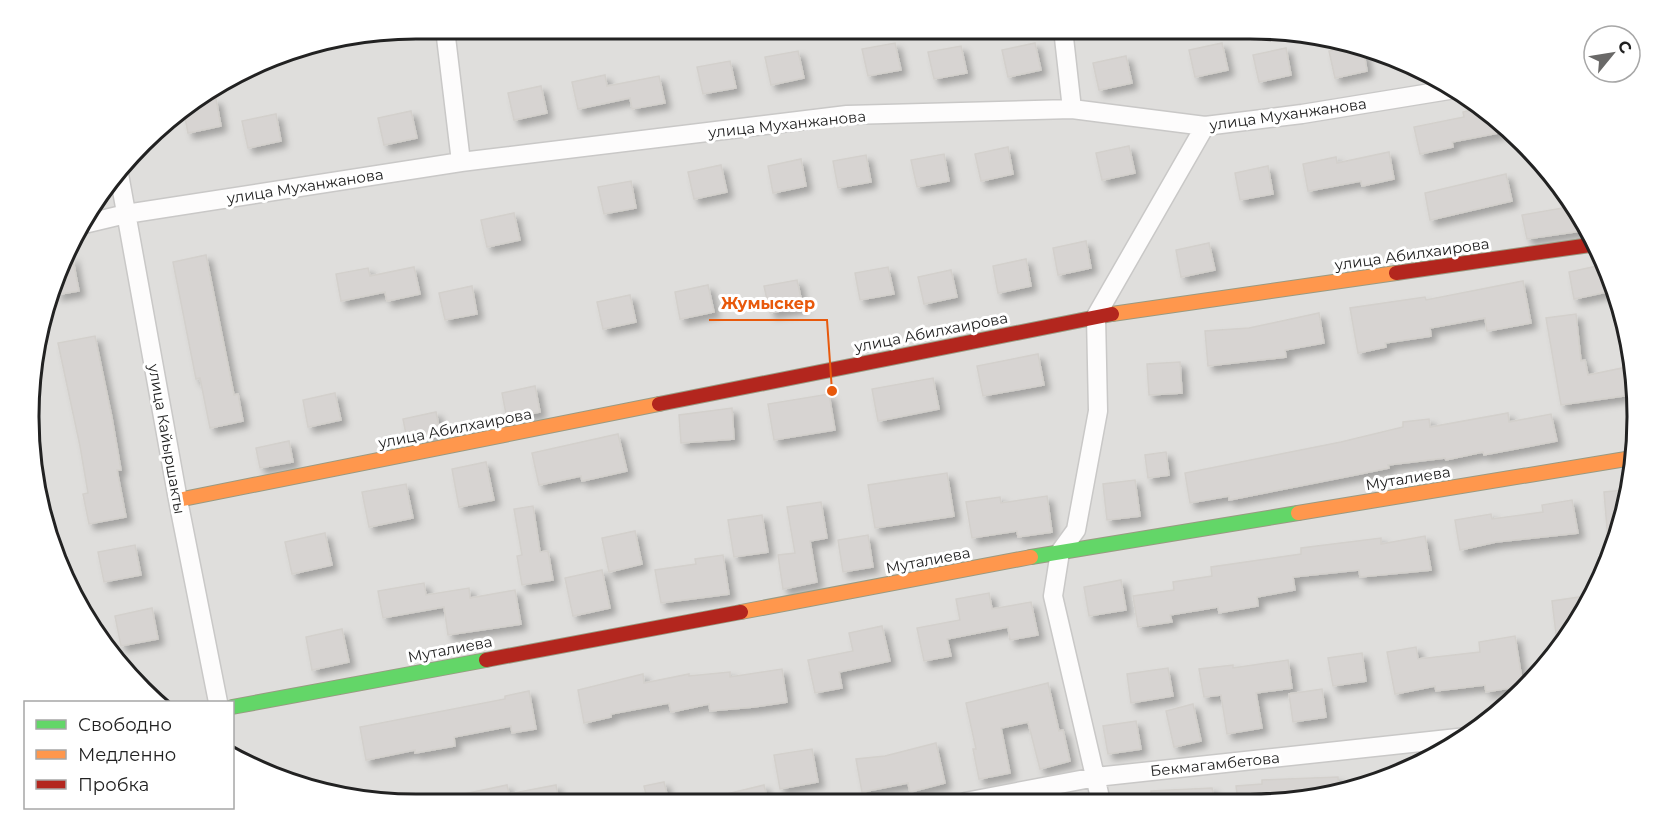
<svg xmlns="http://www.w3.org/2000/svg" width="1666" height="833" font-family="Montserrat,sans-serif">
<defs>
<filter id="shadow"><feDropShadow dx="5.5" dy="5.5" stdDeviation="3" flood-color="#0004"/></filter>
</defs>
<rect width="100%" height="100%" fill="#f0eeeb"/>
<path fill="#dfdedc" d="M417,29h858l146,39 120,92 76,131 20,151 -39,146 -57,84 -76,67 -90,45 -75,17 -909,3 -146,-39 -12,-9 -1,-54h-74l-16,-11 -74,-103 -36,-121 4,-127 58,-139 86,-92 111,-60z"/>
<path fill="#d7d4d2" stroke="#d3d0cc" stroke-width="1.5" filter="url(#shadow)" d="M895,43l6,27 -33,6 -6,-27z
M1035,43l6,27 -33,7 -6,-27z
M1222,43l6,27 -33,7 -6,-27z
M961,46l6,27 -33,6 -6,-27z
M1286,48l5,27 -32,7 -6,-27z
M1343,48l21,5 3,18 -32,7 -6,-27z
M798,51l6,27 -33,7 -6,-28z
M1126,56l6,27 -33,7 -6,-27z
M730,61l6,27 -33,6 -6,-27z
M605,75l2,11 52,-10 6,27 -33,6 -2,-11 -52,11 -6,-27z
M541,86l6,27 -33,7 -6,-27z
M216,99l5,27 -33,7 -5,-26z
M1474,109l29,23 -51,10 1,5 -33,7 -6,-27 50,-10 -1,-5z
M411,111l6,27 -33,7 -6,-27z
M276,114l5,27 -33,7 -6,-27z
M1129,146l6,27 -33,7 -6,-27z
M1008,147l5,27 -32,7 -6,-27z
M1389,152l5,27 -32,7 -1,-5 -53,10 -5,-27 33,-7 1,6z
M944,154l5,27 -32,6 -6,-27z
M866,155l5,27 -33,6 -5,-27z
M801,159l5,27 -33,7 -5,-27z
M721,165l6,27 -33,7 -6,-27z
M1268,166l5,28 -33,6 -5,-27z
M1506,174l6,27 -82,19 -5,-27z
M631,181l5,27 -32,6 -6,-27z
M1568,207l14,24 -55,8 -5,-24z
M514,213l6,27 -33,7 -6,-27z
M1086,241l5,27 -33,7 -5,-27z
M1209,243l6,27 -34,7 -5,-27z
M72,255l7,36 -24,4 3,-7z
M206,255l28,140 4,-1 5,27 -33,7 -10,-50 -4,1 -23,-117z
M1026,259l5,27 -33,7 -5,-27z
M1602,265l5,27 -33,7 -5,-27z
M414,267l6,27 -33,7 -2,-9 -44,9 -5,-27 32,-6 2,8z
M888,267l6,27 -34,6 -5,-27z
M951,270l6,27 -33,7 -6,-27z
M797,280l6,27 -33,6 -6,-27z
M1523,281l8,42 -44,8 -2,-13 -55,10 1,8 -46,7 1,4 -28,6 -8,-45 75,-11 1,3z
M708,285l6,27 -34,7 -5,-27z
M472,286l5,28 -32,6 -6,-27z
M630,295l6,27 -33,7 -6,-27z
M1319,313l5,30 -39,7 1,7 -78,9 -3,-35 44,-3z
M1576,314l5,47 4,-1 3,15 39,-8 3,28 -69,10 -15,-87z
M95,336l17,82 9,52h-4l9,47 -37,7 -6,-30 5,-1 -8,-47 -22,-103z
M1038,354l6,31 -61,11 -6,-30z
M1180,362l2,31 -33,2 -2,-31z
M933,378l6,31 -61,12 -6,-32z
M535,386l5,26 -33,7 -5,-26z
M335,393l6,27 -33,7 -5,-27z
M829,394l6,36 -61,10 -6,-36z
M732,408l2,31 -53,4 -2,-28z
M436,412l4,20 -33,7 -4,-20z
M1508,413l1,9 42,-8 6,27 -73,14 -1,-3 -37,8 -1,-2 -57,7 1,3 -29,6 -131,26v-4l-39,7 -5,-30 156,-31 62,-15v-5l26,-3 1,8z
M618,434l9,37 -45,10 -1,-5 -42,9 -7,-32z
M289,441l4,21 -33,6 -4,-20z
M1166,452l3,23 -21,3 -3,-23z
M486,462l8,38 -35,7 -7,-38z
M947,473l7,43 -79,12 -7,-43z
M1135,480l5,36 -33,4 -4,-36z
M406,484l7,34 -44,9 -7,-35z
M1624,490l-14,50h-2l-4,-48z
M1047,496l5,36 -34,5 -1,-6 -45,7 -6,-36 34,-5 1,6z
M1572,500l6,33 -82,9 -36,8 -5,-30 36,-6 1,5 51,-7 -1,-7z
M821,502l6,36 -17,3 7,41 -34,7 -5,-34 17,-2 -8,-46z
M533,506l7,46 8,-1 5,29 -31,5 -5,-29 5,-1 -8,-46z
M762,515l6,37 -34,5 -6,-37z
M635,531l7,33 -33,8 -7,-34z
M325,533l7,32 -40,9 -7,-32z
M868,535l5,32 -30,5 -5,-32z
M1425,536l6,34 -71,7 -1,-7 -66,7 2,13 -38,7 1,9 -39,7 -1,-6 -48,8 2,7 -34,5 -5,-31 41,-6 -1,-8 39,-6 -1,-9 90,-13v-6l80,-10v6z
M135,545l6,30 -37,7 -6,-30z
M723,555l6,39 -68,9 -6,-33 41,-6 -1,-5z
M602,570l8,38 -37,8 -8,-38z
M1121,580l5,30 -37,6 -5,-29z
M424,583l2,12 43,-7 1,10 45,-8 6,34 -73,11 -4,-28 -61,11 -5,-27z
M989,593l3,16 39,-7 7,33 -28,5 -2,-13 -61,12 4,17 -27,5 -7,-33 43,-8 -4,-21z
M1593,595l-25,38 -12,1 -4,-33z
M152,608l6,31 -37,7 -6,-30z
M882,626l8,35 -51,11 3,16 -27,5 -7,-33 45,-9 -4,-18z
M342,629l7,33 -37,8 -6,-33z
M1515,636l8,50 -37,6 -1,-7 -49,6 -1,-5 -40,8 -8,-42 29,-5 2,12 62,-7 -1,-10z
M1362,653l4,28 -33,5 -5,-28z
M1288,660l4,28 -36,5 6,35 -35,6 -6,-39 -17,2 -5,-28 34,-4v3z
M1168,668l5,28 -42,7 -4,-29z
M782,669l5,33 -33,5 -44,4 -1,-7 -38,8 -2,-9 -58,11v3l-27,6 -6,-33 65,-16 1,9 45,-9v2l41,-4v5z
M1048,683l11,48 4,-1 7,31 -30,8 -12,-47 -27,6 9,45 -31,6 -6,-30h3l-10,-46z
M1322,689l4,28 -33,5 -4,-28z
M529,691l7,38 -24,4 -1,-7 -57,11 1,9 -40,7v-3l-49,10 -6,-33 145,-28v-3z
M1193,704l8,37 -27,6 -8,-36z
M1136,721l5,28 -33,5 -5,-28z
M936,743l9,40 -35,9 -2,-9 -46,9 -6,-33 29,-3z
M812,749l6,33 -38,7 -6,-34z
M1338,777l1,15 -39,9h-62l-2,-15 26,-2v-4z
M664,782l5,21h-21l-4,-17z
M507,785l2,9 47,-9 3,18 -109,1 -1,-7z
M764,785l4,18h-54v-6z
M1212,788l3,13 -64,1v-11z"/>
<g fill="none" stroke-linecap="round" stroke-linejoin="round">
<defs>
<path id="street" d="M445,29l16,133
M1063,29l9,80
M119,174l59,326 40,202
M84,224l42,-10 335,-52 386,-47 225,-6 133,17 97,-12 147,-24
M965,802l131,-25 371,-40
M1101,802l-48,-206 7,-44 16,-22 22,-119 -2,-95 109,-190"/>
<path id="fast" d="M1031,557l267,-44
M232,707l254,-47"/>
<path id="slow" d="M1112,314l284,-41
M178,500l481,-96
M1298,513l334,-55
M741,612l290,-55"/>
<path id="jam" d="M1396,273l194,-28
M659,404l453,-90
M486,660l255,-48"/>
</defs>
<use href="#street" stroke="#c9c8c7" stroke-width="21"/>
<use href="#fast" stroke="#999a82" stroke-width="16"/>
<use href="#slow" stroke="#999a82" stroke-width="16"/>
<use href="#jam" stroke="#999a82" stroke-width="16"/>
<use href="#street" stroke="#fdfcfc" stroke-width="18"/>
<use href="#fast" stroke="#63d668" stroke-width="14"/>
<use href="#slow" stroke="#ff974d" stroke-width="14"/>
<use href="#jam" stroke="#b3261e" stroke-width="14"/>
</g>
<g text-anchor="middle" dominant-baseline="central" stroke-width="6" stroke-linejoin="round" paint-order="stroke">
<g font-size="15" fill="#222" stroke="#fff">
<text transform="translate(1288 114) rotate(-8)">улица Муханжанова</text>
<text transform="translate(787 124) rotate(-6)">улица Муханжанова</text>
<text transform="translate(305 186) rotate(-9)">улица Муханжанова</text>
<text transform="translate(1412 254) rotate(-8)">улица Абилхаирова</text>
<text transform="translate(931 332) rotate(-11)">улица Абилхаирова</text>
<text transform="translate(455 428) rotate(-11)">улица Абилхаирова</text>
<text transform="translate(167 439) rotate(80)">улица Кайыршакты</text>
<text transform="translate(1408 478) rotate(-9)">Муталиева</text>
<text transform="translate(928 560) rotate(-11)">Муталиева</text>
<text transform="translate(450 649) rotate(-11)">Муталиева</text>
<text transform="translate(1215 764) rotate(-6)">Бекмагамбетова</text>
</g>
</g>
<path d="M0 0H1666V833H0ZM416 39H1250A377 377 0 0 1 1627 416V417A377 377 0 0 1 1250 794H416A377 377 0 0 1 39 417V416A377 377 0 0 1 416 39Z" fill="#fff" fill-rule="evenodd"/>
<path fill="none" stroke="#222" stroke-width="3" d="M416 39H1250A377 377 0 0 1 1627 416V417A377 377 0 0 1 1250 794H416A377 377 0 0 1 39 417V416A377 377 0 0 1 416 39Z"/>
<path fill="none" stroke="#e8590c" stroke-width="2" d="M832 391L827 320H709"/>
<circle fill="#e8590c" stroke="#fff" stroke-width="2" cx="832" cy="391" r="6"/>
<g font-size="16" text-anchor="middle" font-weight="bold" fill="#e8590c" stroke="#fff" stroke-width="6" stroke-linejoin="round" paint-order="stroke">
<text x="768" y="309">Жумыскер</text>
</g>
<rect x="24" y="701" width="210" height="108" fill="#ffffff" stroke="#a7a7a7" stroke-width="1.5"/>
<rect x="36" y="720" width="30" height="9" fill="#63d668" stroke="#a7a7a7" stroke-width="1.5"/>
<text x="78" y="731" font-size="18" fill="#222222">Свободно</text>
<rect x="36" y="750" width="30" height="9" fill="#ff974d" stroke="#a7a7a7" stroke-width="1.5"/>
<text x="78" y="761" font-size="18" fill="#222222">Медленно</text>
<rect x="36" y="780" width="30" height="9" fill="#b3261e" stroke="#a7a7a7" stroke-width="1.5"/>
<text x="78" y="791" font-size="18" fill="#222222">Пробка</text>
<g transform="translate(1612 54) rotate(60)"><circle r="28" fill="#ffffff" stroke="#a7a7a7" stroke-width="1.5"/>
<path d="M0-4.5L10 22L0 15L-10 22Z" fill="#6a6968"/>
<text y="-9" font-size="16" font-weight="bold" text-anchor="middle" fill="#222222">С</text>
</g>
</svg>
